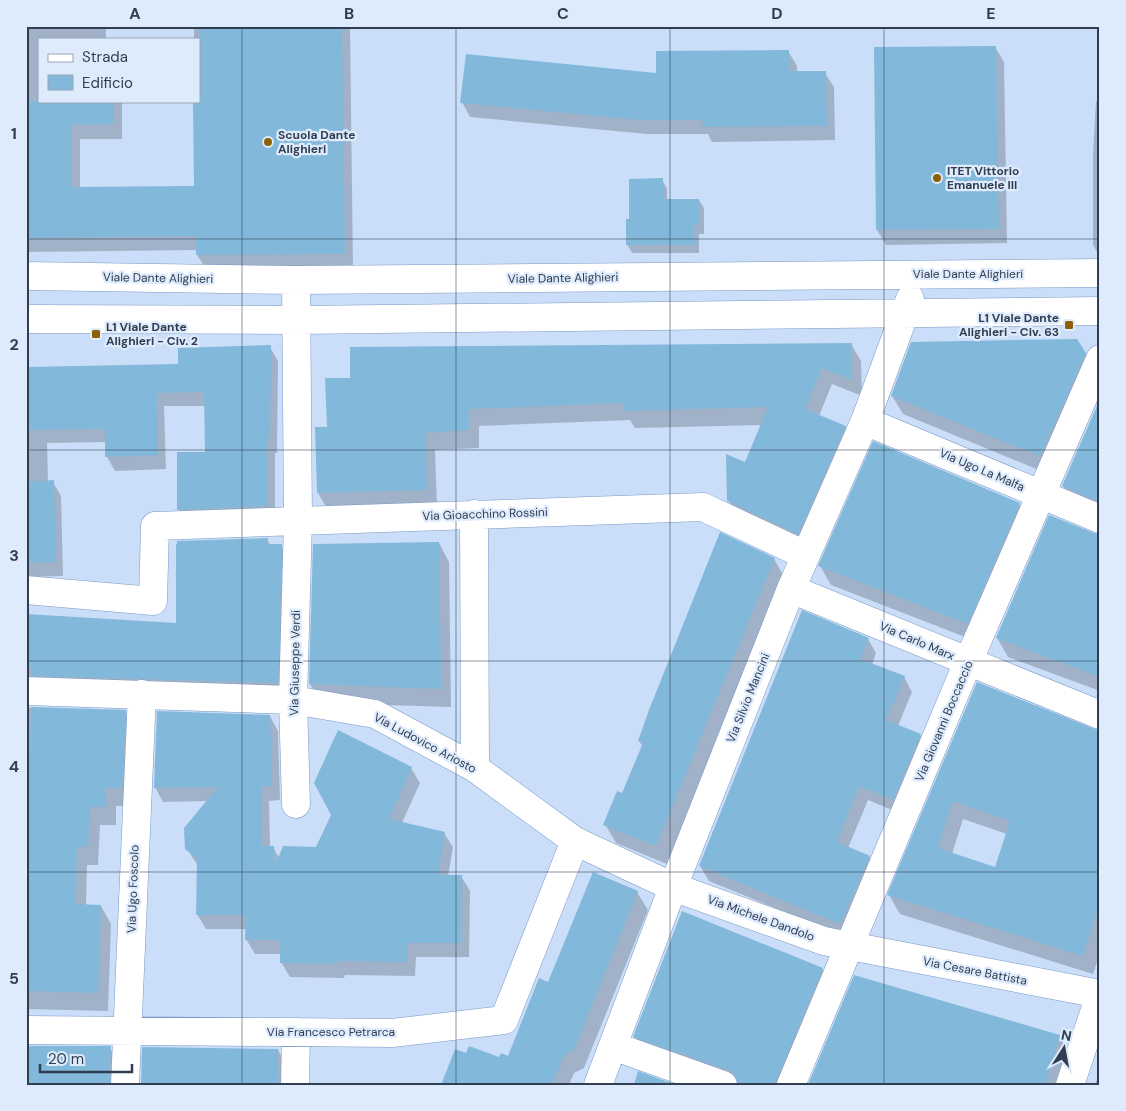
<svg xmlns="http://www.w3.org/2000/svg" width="1126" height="1111" font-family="'DM Sans',sans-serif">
<rect width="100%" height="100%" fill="#cadefa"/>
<path fill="#0003" fill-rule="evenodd" d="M26,26h80v13h-67v62h83v38h-42v49l115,-1 4,-86v-62h-5v-13h156l3,242 -147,1 -9,-14v-5l-171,2z
M995,47l9,15 3,181 -121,2 -9,-15 -2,-182z
M788,51l9,15v7h28l9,14 1,53 -123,2 -4,-8h-61l-177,-17 -8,-15 195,-28z
M1096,101l4,1v155l-7,-12v-91z
M662,180l5,8v12h32l5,8v26h-5v19h-67l-5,-9 4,-24z
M851,344l10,17 1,35 -30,-12 -13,32 26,11 10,17 -47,107 -69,-32 -10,-18 33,-76 -127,3 -5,-8 -151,6v22l-44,2 2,57 -109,3 -10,-17 10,-65 23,-49z
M270,347l8,14 -1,92h-2v67l-88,3 -8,-14 27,-56 -1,-47h-41l2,63 -51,2 -8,-14 -1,-15 -59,1 1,39h5l8,14 2,80 -37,1v-209l153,-3z
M1085,353l11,20 -45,102 -148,-61 -11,-18z
M1100,402v114l-26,-11 -11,-19z
M1019,504l11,19 -52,119 -147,-57 -11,-19z
M1100,536v155l-92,-34 -11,-19z
M267,539l4,7h10l11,18 -4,137 -262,-3v-83l151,10z
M439,543l10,19 2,145 -130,-4 -11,-19 4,-139z
M774,559l11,19 -118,286 -51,-21 -11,-19 18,-30 20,-47 -4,-6z
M868,639l8,14 -4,12 32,12 8,15 -14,34 22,9 8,15 -26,64 -34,-14 -20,48 21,9 8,14 -29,67 -139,-57 -9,-15z
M977,683l123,48v222l-7,21 -193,-60 -11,-19zM963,819l44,15 -11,34 -44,-14z
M26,708l99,3 11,19 -4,76h-16v19h-16l-2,40h-11l-1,41h15l10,18 -3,87 -82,-2z
M270,716l8,15 2,69 -11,1 1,46h3l6,11 38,-9 94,-81 9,15 -18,40 42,10 9,14 -5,29h13l9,15 -1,66h-53l-1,19 -70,-1 -1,3 -54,-1 -9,-15v-8h-26l-9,-15 1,-10h-41l-9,-15 1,-48 -11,-17 20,-48 -44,1 -8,-15z
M637,892l11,18 -64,158 -10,5 -5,12h-127l25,-30 33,4 9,-2z
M822,969l11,18 -40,98h-65l-83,-30 -11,-19z
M1059,1036l11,18 -10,31h-252z
M110,1048l11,19 -3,18h-92z
M278,1050l8,15 -1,20h-143z
M1100,1069v16h-5z"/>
<path fill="#82b8d9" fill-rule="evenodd" d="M199,26h143l3,228 -149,1v-19l-170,2v-137h88v23l-42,1v62l122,-1 -1,-85h6z
M996,46l3,183 -123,1 -2,-183z
M789,50v21h37l1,55 -124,1 -1,-7h-64l-178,-17 6,-49 190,19v-22z
M663,178v21h36l1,26h-6l1,20h-69v-26h3v-40z
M1077,339l9,14 -46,103 -149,-60 20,-54z
M852,343v37l-30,-12 -17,41 41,17 -48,108 -71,-33 -1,-47 19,8 23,-55 -144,4v-8l-155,6v21l-43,3 1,57 -110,3 -2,-66h12l-2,-49h25v-31z
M271,345l-1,94h-3l1,67 -91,4v-58h28l-1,-60 -47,1 1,62 -53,2v-28l-79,1v-63l152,-3v-16z
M1100,399v103l-38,-16z
M873,441l147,62 -52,121 -150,-58z
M54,480l2,82 -30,1v-81z
M1049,515l45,18 6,1v143l-104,-39z
M720,532l55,26 -119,288 -53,-21 14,-34 5,2 21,-50 -5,-2 11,-31z
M268,538v6h14l-4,139 -246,-7v-8h-6v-54l150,9v-79h1v-3z
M439,542l2,147 -132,-5 4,-140z
M802,610l67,28 -9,21 45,17 -19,44 35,14 -28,66 -34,-14 -22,56 33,14 -30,68 -141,-58z
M977,682l117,47 6,1v171l-17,55 -196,-61zM953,801l57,20 -15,46 -57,-19z
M31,707l95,3 -4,78h-16v19h-16l-2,40h-11l-1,57 25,1 -3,88 -72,-2v-122z
M157,711l113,4 2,71h-10v60h12l1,19 8,-19 33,1 15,-32 -17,-32 24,-53 74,37 -23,52 56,13 -7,43h24l-1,68h-53v19l-71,-1v3l-57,-1v-23h-35l1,-25h-50l1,-56 -12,-10 -1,-21 34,-41 -64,1z
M593,872l45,19 -64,159 -10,5 -12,30h-111l14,-36 11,4 3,-7 30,11 2,-4 7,3 31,-78 9,4z
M682,911l141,57 -46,111 -1,6h-38l-3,-10 -7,-5 -95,-33z
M854,975l206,60 -15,50h-237z
M26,1046h85l-2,39h-83z
M142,1047l136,2 -1,36h-136z
M638,1071l38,14h-42z"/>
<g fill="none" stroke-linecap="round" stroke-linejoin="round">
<defs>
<path id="minor" d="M26,276l270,4 804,-7
M296,280l2,241 -5,179 3,104
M26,319l270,1 804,-9
M865,421l235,98
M474,514l1,254
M791,589l309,126
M26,590l127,11 2,-75 548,-19 102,48
M26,691l267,9 82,14 100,54 100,73 98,46 151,54 276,53
M26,1030l366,3 112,-13 71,-179
M613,1046l110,39
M125,1085l17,-391
M295,1085l1,-53
M598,1085l75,-198 118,-298 74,-168 45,-122
M791,1085l177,-423 132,-303
M1070,1085l30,-90"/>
</defs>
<use href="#minor" stroke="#7999c4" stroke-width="29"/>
<use href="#minor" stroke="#fff" stroke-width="28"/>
</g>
<path fill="none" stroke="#303e50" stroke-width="1" stroke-opacity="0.55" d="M242,26v1059M456,26v1059M670,26v1059M884,26v1059M26,239h1074M26,450h1074M26,661h1074M26,872h1074"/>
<g fill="#8d6006" stroke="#ddebfd" stroke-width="2">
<circle cx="268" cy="142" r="5"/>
<circle cx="937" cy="178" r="5"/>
<rect x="1064" y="320" width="10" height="10" rx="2.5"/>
<rect x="91" y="329" width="10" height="10" rx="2.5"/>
</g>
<g text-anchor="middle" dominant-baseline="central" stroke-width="4.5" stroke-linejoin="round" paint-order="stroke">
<g font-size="12" font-weight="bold" fill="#303e50" stroke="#ddebfd" text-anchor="start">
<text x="278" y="135">Scuola Dante<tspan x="278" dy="14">Alighieri</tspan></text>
<text x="947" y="171">ITET Vittorio<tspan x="947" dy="14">Emanuele III</tspan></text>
<text x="1059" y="318" text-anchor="end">L1 Viale Dante<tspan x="1059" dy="14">Alighieri - Civ. 63</tspan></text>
<text x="106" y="327">L1 Viale Dante<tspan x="106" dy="14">Alighieri - Civ. 2</tspan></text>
</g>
<g font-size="12" fill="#303e50" stroke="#ddebfd">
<text x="968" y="274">Viale Dante Alighieri</text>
<text transform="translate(158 278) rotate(1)">Viale Dante Alighieri</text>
<text transform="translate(563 278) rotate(-1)">Viale Dante Alighieri</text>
<text transform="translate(982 470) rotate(23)">Via Ugo La Malfa</text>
<text transform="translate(485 514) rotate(-2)">Via Gioacchino Rossini</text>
<text transform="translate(917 641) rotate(23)">Via Carlo Marx</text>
<text transform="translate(295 663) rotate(-89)">Via Giuseppe Verdi</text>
<text transform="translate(748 698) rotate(-68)">Via Silvio Mancini</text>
<text transform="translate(944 721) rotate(-67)">Via Giovanni Boccaccio</text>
<text transform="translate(425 743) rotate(28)">Via Ludovico Ariosto</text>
<text transform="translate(133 889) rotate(-88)">Via Ugo Foscolo</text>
<text transform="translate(761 918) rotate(20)">Via Michele Dandolo</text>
<text transform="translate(975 971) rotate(11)">Via Cesare Battista</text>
<text x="331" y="1032">Via Francesco Petrarca</text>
</g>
</g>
<rect width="1126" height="1111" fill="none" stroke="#ddebfd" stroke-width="55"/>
<rect x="38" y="38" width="162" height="65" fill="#ddebfd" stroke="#98a6b8"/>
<rect x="48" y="54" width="25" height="8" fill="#ffffff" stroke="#98a6b8"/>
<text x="82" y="62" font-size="15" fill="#303e50">Strada</text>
<rect x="48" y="75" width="25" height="15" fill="#82b8d9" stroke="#98a6b8"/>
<text x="82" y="88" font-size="15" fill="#303e50">Edificio</text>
<g transform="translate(1064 1048) rotate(11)" stroke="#ddebfd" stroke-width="4" paint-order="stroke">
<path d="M0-4L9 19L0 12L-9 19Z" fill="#303e50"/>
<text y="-8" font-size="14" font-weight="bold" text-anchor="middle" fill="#303e50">N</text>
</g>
<path d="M40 1064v8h92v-8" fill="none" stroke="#303e50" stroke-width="2.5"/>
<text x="48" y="1064" font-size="15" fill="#303e50" stroke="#ddebfd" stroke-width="4" paint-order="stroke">20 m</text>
<rect x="28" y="28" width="1070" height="1056" fill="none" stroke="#303e50" stroke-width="2"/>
<g font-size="16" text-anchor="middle" font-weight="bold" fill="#303e50">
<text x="135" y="19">A</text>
<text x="349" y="19">B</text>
<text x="563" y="19">C</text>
<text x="777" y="19">D</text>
<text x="991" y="19">E</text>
<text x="14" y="139">1</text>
<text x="14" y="350">2</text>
<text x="14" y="561">3</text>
<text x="14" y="772">4</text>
<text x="14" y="984">5</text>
</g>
</svg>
